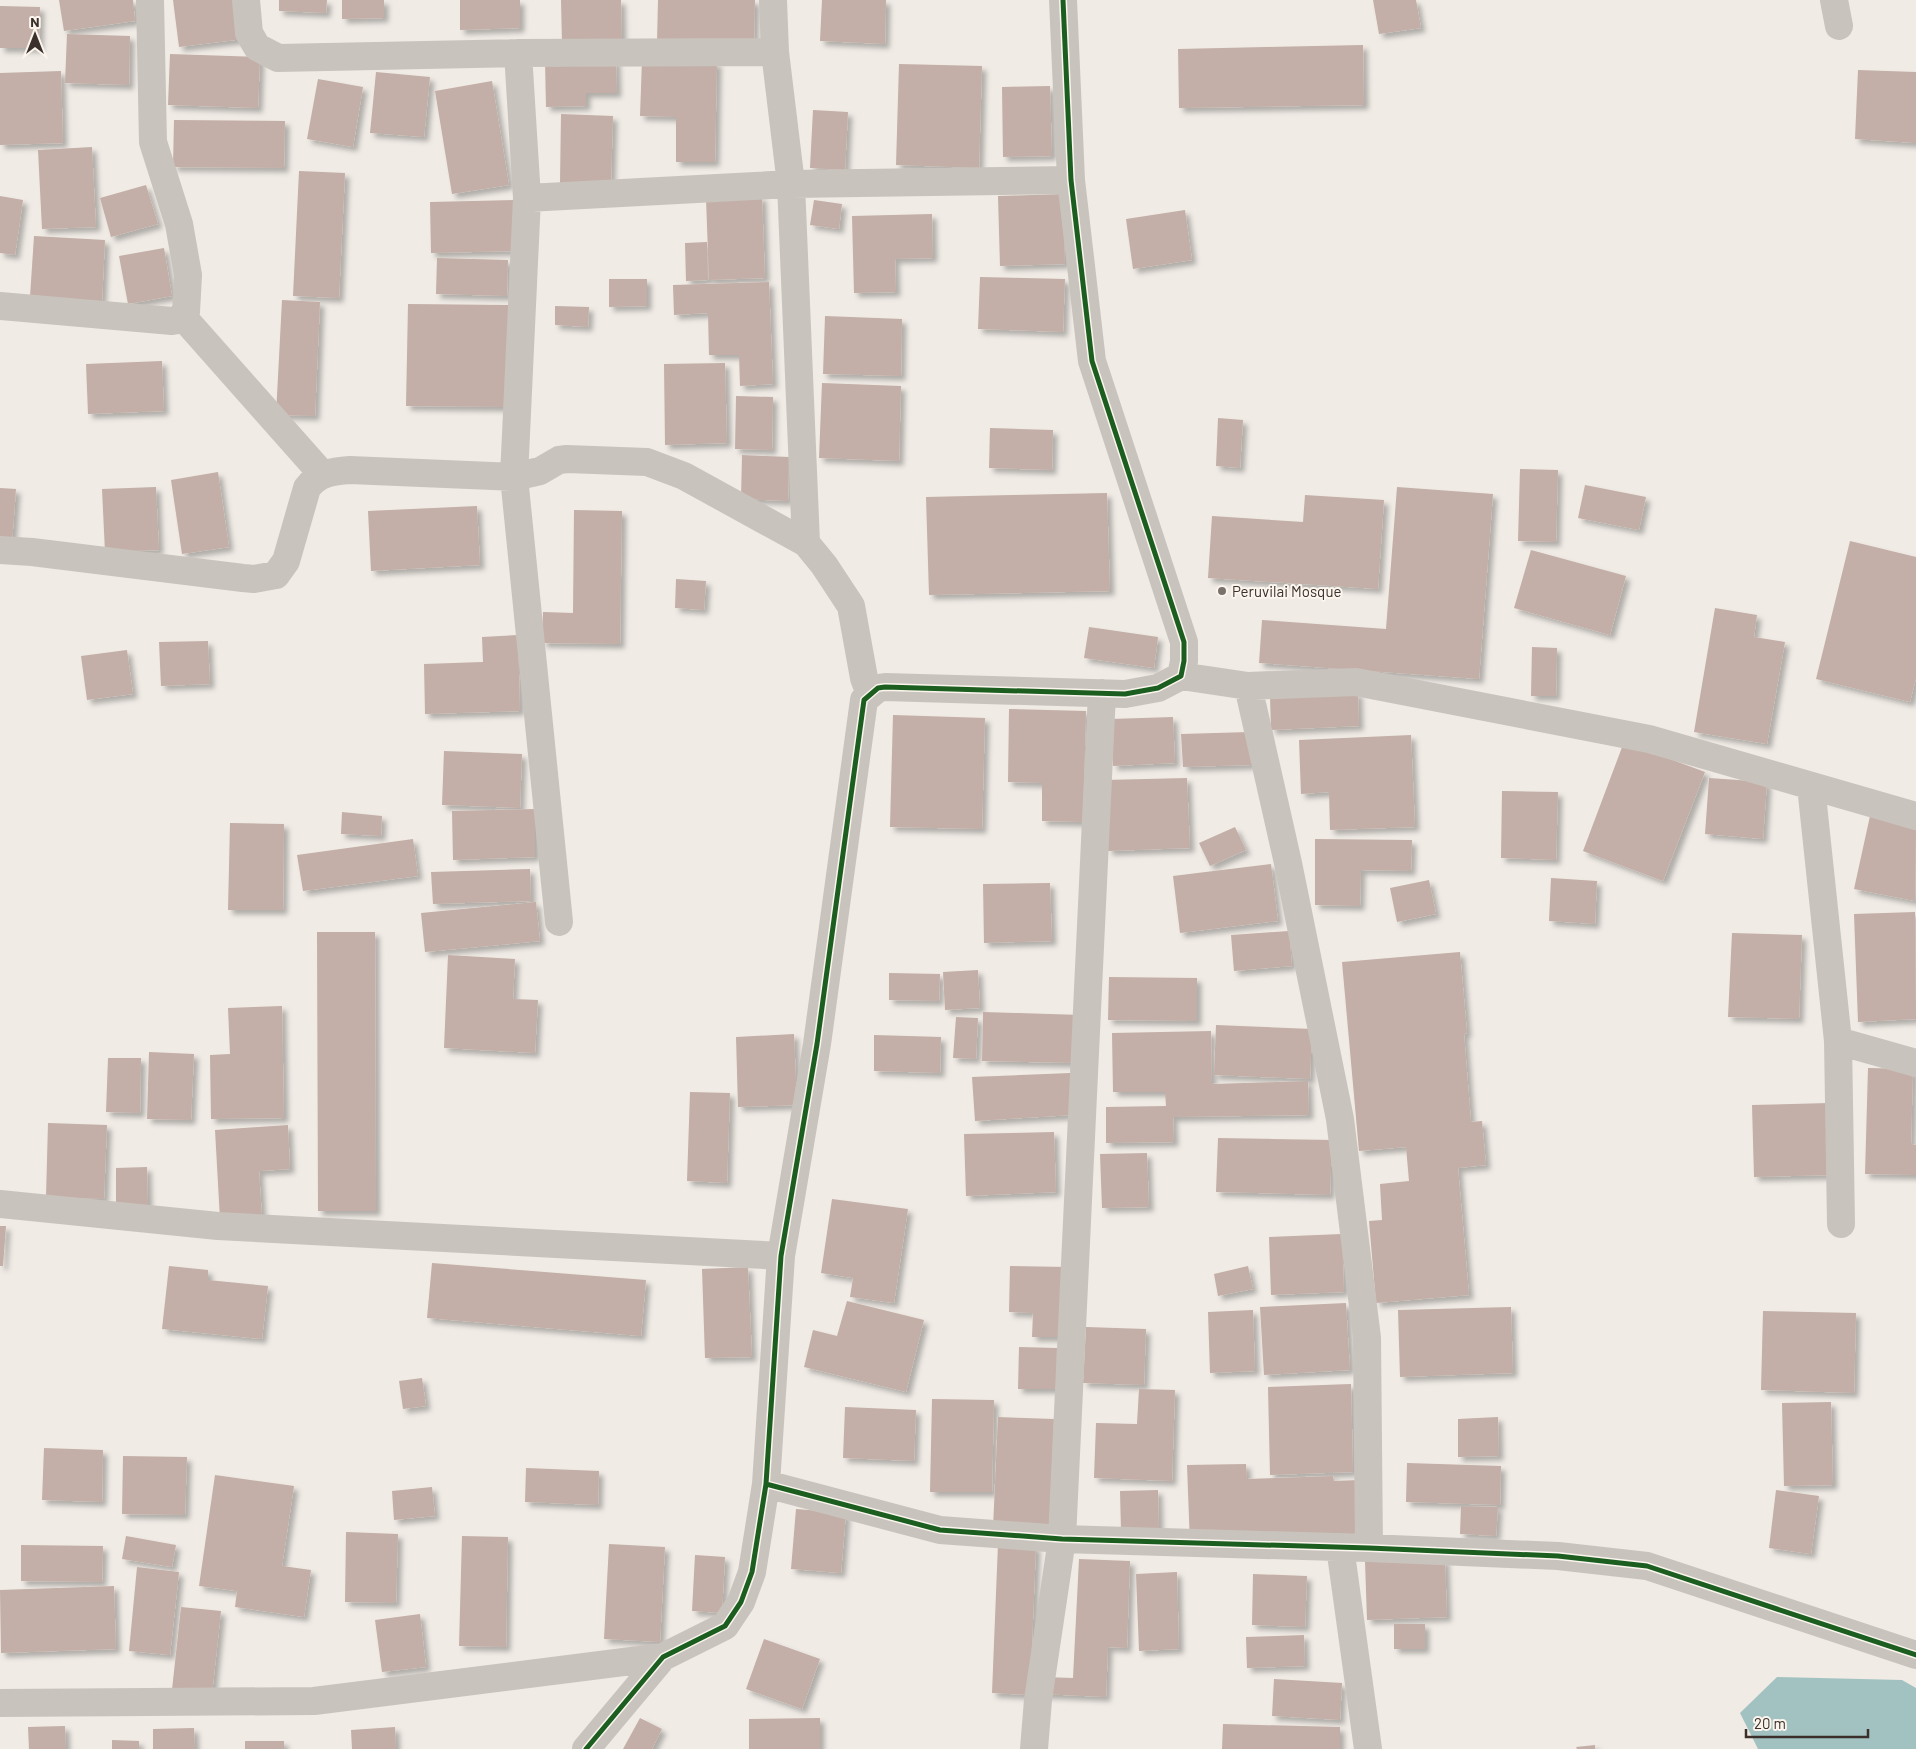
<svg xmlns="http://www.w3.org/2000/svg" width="1916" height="1749" font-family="Barlow,sans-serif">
<defs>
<filter id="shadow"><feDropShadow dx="4.5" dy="4.5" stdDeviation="2.5" flood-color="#0004"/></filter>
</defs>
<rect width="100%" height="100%" fill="#f0ebe5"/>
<path fill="#a1c2c1" d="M1777,1677l125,3 14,8v61h-158l-18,-36z"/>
<path fill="#c3afa7" filter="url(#shadow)" d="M59,0h74l2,21 -71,10z
M173,0h65l5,39 -64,8z
M279,0h48l-1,13 -47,-2z
M342,0h42v18l-42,1z
M460,0h60v28l-60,2z
M561,0h60l1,42 -60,1z
M658,0h97l-1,45 -97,-2z
M822,0h64l-1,44 -65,-3z
M1373,0h43l5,28 -42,6z
M0,6l40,1 -1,41h-39z
M67,34l63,2 -1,49 -64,-2z
M1363,45l1,60 -185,3 -1,-59z
M170,54l90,3 -2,51 -90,-3z
M616,59l1,34h-31v13l-40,1 -1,-47z
M642,60l75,2 -2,100h-39v-45l-36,-1z
M899,64l83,2 -3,102 -83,-3z
M1858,70l58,2v71l-61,-4z
M61,71l2,72 -63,2v-72z
M376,72l54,5 -6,60 -54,-4z
M318,79l45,8 -10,60 -46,-8z
M492,81l17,104 -57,9 -17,-103z
M1050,86l2,70 -49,1 -1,-70z
M813,110l35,2 -3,58 -35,-2z
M561,114l52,2 -2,67h-51z
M174,120l111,1 -1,47 -111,-1z
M92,147l4,80 -54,2 -4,-79z
M299,171l46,2 -6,125 -46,-2z
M146,185l12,39 -47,13 -11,-39z
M1063,194l2,70 -65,2 -2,-70z
M0,196l23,4 -8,55 -15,-2z
M762,196l3,82 -56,2 -3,-82z
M515,200l1,51 -85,2 -1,-51z
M814,200l28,4 -3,25 -29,-4z
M1185,210l7,50 -59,9 -7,-50z
M932,214l1,44 -38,1 1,33 -42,1 -2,-77z
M34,236l71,4 -3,61 -72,-4z
M707,242l1,38 -22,1 -1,-38z
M164,248l8,48 -44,8 -9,-48z
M437,258l71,2 -1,36 -71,-2z
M980,277l85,2 -2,53 -85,-3z
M609,279h38v27l-38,1z
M769,282l4,102 -33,2 -1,-31h-30l-1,-42 -34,2 -1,-30z
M282,300l38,2 -5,114 -39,-1z
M408,304l101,1 -1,102 -102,-1z
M555,306l34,1 -1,20 -33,-2z
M825,316l77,3 -1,57 -78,-2z
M162,361l2,50 -76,3 -2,-50z
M725,363l2,80 -62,2 -1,-81z
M822,383l79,3 -2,75 -80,-3z
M736,396l37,1 -1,53 -37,-1z
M1218,418l25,2 -3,48 -24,-2z
M990,428l63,2 -1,40 -63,-2z
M742,455l47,2 -1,44 -47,-2z
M1520,469l38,1 -2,72 -38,-1z
M218,472l11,75 -47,7 -11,-74z
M1585,485l61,12 -7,33 -61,-12z
M156,487l3,63 -54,2 -3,-63z
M1397,487l96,7 -14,185 -220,-16 3,-43 124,9z
M0,488l16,1 -5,67 -11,-1z
M1107,493l3,98 -181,4 -3,-98z
M1305,495l79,5 -6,89 -170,-11 4,-62 91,6z
M477,506l3,59 -109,6 -3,-60z
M574,510l48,1 -2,133 -78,-1 1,-31 30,1z
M1850,541l66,16v121l-6,24 -94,-23z
M1531,550l95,26 -16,59 -96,-27z
M676,579l30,2 -2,29 -29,-2z
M1715,608l42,7 -3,22 31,5 -18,102 -73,-12z
M1089,627l69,10 -4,31 -70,-10z
M518,635l2,76 -95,3 -1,-50 59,-2 -1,-25z
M208,641l2,43 -49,2 -2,-44z
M1532,647l25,1 -1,48h-25z
M127,650l6,44 -46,6 -6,-44z
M1358,692l1,34 -88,4 -1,-34z
M1009,709l77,2 -3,111 -41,-1v-38l-34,-1z
M893,715l92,3 -3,111 -92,-2z
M1173,717l2,46 -62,3 -2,-47z
M1250,732l1,33 -68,2 -2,-33z
M1411,735l4,92 -85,3 -1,-38 -28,2 -2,-54z
M1624,742l81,30 -42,109 -80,-30z
M444,751l78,3 -2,54 -78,-3z
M1187,778l3,70 -82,3 -3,-71z
M1709,778l58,4 -4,57 -58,-5z
M1502,791l56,1 -2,68 -55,-2z
M535,809v48l-82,3 -1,-49z
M342,812l40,4 -1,20 -40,-2z
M1870,816l46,10 -1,75 -61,-12z
M230,823l54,1 -1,86h-55z
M1235,827l11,23 -36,16 -11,-23z
M413,839l5,37 -115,15 -6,-36z
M1315,839l97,1 -1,31 -50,-1 -1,36 -45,-1z
M1271,864l7,57 -98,12 -7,-57z
M530,869l1,32 -98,3 -2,-32z
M1551,878l46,3 -2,43 -46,-3z
M1429,880l7,34 -39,8 -7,-34z
M1050,883l2,58 -68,2 -1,-59z
M536,902l4,39 -115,11 -4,-39z
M1915,912l1,107 -58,3 -4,-108z
M1289,931l3,35 -58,5 -3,-36z
M317,932h58l1,279h-58z
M1732,933l70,2 -3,84 -71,-2z
M1460,952l7,81 -3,1 7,88 11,-1 4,44 -28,3 11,127 -93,8 -7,-82 13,-1 -2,-36 29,-3 -3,-34 -47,4 -17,-189z
M448,955l67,4 -2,40 25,1 -3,53 -91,-5z
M978,970l2,38 -35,2 -2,-38z
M889,973l51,1 -1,27 -50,-1z
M1109,977l88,1v43l-89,-1z
M282,1006l2,112 -73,1 -1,-64 20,-1 -2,-46z
M983,1012l98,3 -2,48 -97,-2z
M956,1017l22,1 -2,41 -23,-1z
M1216,1025l96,4 -2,50 -96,-4z
M1211,1031l1,53 96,-3 1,34 -136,2 1,25 -68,1v-36l60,-1 -1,-14h-52l-1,-59z
M794,1034l3,71 -59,2 -2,-70z
M874,1035l67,2 -1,36 -66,-2z
M149,1052l45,2 -3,66 -44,-1z
M108,1058h33l-1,55 -34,-1z
M1868,1068l45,1 -2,75 5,1v30l-51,-1z
M1070,1073l2,42 -97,6 -3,-44z
M690,1092l40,1 -3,90 -40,-2z
M1829,1103l1,72 -76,2 -2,-72z
M48,1123l59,2 -3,74 -58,-2z
M288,1125l2,44 -31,2 3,46 -42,2 -5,-89z
M1054,1132l2,60 -90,4 -2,-62z
M1218,1138l114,2 -2,55 -114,-3z
M1147,1153l2,54 -47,1 -2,-54z
M147,1167l1,38h-32v-37z
M832,1199l76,10 -14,94 -44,-6 3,-19 -32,-5z
M0,1226h6l-3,40h-3z
M1342,1234l2,58 -73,3 -2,-58z
M432,1263l214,17 -5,56 -214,-18z
M169,1266l39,4v10l60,6 -6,53 -100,-10z
M1010,1266l58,1 -1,70h-35l1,-24 -24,-1z
M1248,1266l5,23 -35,7 -4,-22z
M748,1267l4,90 -47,1 -3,-89z
M847,1301l77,19 -18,72 -102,-25 9,-37 24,6z
M1346,1303l4,67 -86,5 -4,-68z
M1511,1307l2,66 -113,4 -2,-67z
M1253,1310l2,61 -45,2 -2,-61z
M1763,1311l93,2 -2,80 -93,-3z
M1086,1327l60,2 -2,56 -61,-2z
M1019,1347l38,1 -1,41h-38z
M422,1378l4,28 -23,3 -4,-28z
M1351,1384l2,88 -83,3 -2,-88z
M1139,1389l36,1 -3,91 -78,-3 2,-55 41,1z
M932,1399l62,1 -2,92h-62z
M1831,1402l2,83 -49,1 -2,-83z
M845,1407l71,3 -2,51 -71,-3z
M998,1417l56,2 -5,111 -56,-2z
M1498,1417l1,39 -41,1v-38z
M44,1448l59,2 -1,52 -60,-2z
M123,1456l64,1 -2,58 -63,-1z
M1407,1463l94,3 -1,39 -94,-3z
M1246,1464l1,15 86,-3 1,5 25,-1 2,58 -171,6 -3,-79z
M526,1468l73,3 -1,34 -73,-3z
M215,1475l79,11 -12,80 29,4 -7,47 -69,-10 2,-16 -38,-5z
M432,1487l3,29 -41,4 -2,-29z
M1158,1490l1,40h-38l-1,-39z
M1776,1490l43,6 -8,58 -42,-6z
M1461,1506l37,1 -2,29 -36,-2z
M796,1509l50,4 -5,60 -50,-4z
M346,1532l52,2 -2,69 -51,-1z
M126,1536l50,9 -4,22 -50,-8z
M462,1536l46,1 -2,110 -47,-1z
M609,1544l56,3 -5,95 -56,-3z
M998,1544l38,2 -6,149 -38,-2z
M21,1545l82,1 -1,36 -81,-1z
M695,1555l30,2 -3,56 -30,-2z
M1079,1559l51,2 -3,87 -19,-1 -2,50 -65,-3 1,-17 31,1z
M1445,1559l2,58 -80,3 -2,-59z
M137,1567l42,5 -9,83 -41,-4z
M1177,1572l2,77 -40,2 -3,-77z
M1253,1574l54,2 -2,51 -53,-2z
M114,1586l2,63 -115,4 -1,-63z
M181,1607l40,4 -10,92 -40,-4z
M420,1614l6,53 -44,5 -7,-52z
M1394,1624h31v25h-31z
M1304,1635l1,31 -58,2 -1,-31z
M764,1639l56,20 -18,50 -56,-20z
M1274,1679l68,4 -2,37 -68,-4z
M640,1718l22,11 -10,20h-29z
M820,1718v31h-71v-30z
M1223,1724l117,3v22h-118z
M65,1726l1,23h-37l-1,-22z
M395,1727l1,22h-44l-1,-19z
M194,1728l1,21h-42v-20z
M112,1740l27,1v8h-27z
M245,1741h39v8h-39z
M1595,1745v4h-18l-1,-2z"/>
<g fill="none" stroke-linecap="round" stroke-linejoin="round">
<path stroke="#c9c3be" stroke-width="28" d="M246,0l3,33 8,14 21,11 240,-5 257,-1
M773,0l2,52 16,132 15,359
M1834,0l5,26
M518,53l9,145 -13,279 45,445
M527,198l264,-14 280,-4
M0,306l172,15 6,-1 8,-8 2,-37 -9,-51 -26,-82 -3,-142
M183,317l140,158
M0,550l32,2 211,26 11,1 22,-4 10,-14 21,-73c11,-15 26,-17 43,-18l164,7 26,-6 19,-11 8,-1 80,3 37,14 122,67 18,22 27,41 13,72 6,16
M1181,676l67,10 40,177 52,256 27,219 2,210
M1248,686l108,-4 293,57 267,77
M1811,786l27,255 3,183
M1838,1041l78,22
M0,1204l218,22 563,30
M766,1484l174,46 122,9 307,9 189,8 89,10 269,89
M1340,1547l28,202
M0,1703l314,-2 349,-44
M586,1749l77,-92 62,-31 16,-24 11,-30 14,-88 15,-228 36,-212 47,-344 14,-12 7,-1 240,7 33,-6 23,-12 3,-15v-19l-92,-281 -21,-181 -8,-180
M1034,1749l4,-49 24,-161 40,-846"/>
<defs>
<path id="cycleway" d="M766,1484l174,46 122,9 307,9 189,8 89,10 269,89
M586,1749l77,-92 62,-31 16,-24 11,-30 14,-88 15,-228 36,-212 47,-344 14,-12 7,-1 240,7 33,-6 23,-12 3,-15v-19l-92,-281 -21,-181 -8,-180"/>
</defs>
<use href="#cycleway" stroke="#fbf5ee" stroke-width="8"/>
<use href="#cycleway" stroke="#1b5e20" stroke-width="5"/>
</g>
<circle fill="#7a716c" stroke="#fbf5ee" stroke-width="2" cx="1222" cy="591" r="5"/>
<g text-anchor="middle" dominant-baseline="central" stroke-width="4" stroke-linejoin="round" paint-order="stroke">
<g font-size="15" fill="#3b302b" stroke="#fbf5ee" text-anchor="start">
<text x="1232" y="591">Peruvilai Mosque</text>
</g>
</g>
<g transform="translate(35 35)" stroke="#fbf5ee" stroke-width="4" paint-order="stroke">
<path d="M0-4L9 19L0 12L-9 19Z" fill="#3b302b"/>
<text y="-8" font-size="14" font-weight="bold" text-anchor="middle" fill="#3b302b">N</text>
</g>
<path d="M1746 1729v8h122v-8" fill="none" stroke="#3b302b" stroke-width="2.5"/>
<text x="1754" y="1729" font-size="15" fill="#3b302b" stroke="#fbf5ee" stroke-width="4" paint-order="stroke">20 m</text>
</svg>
